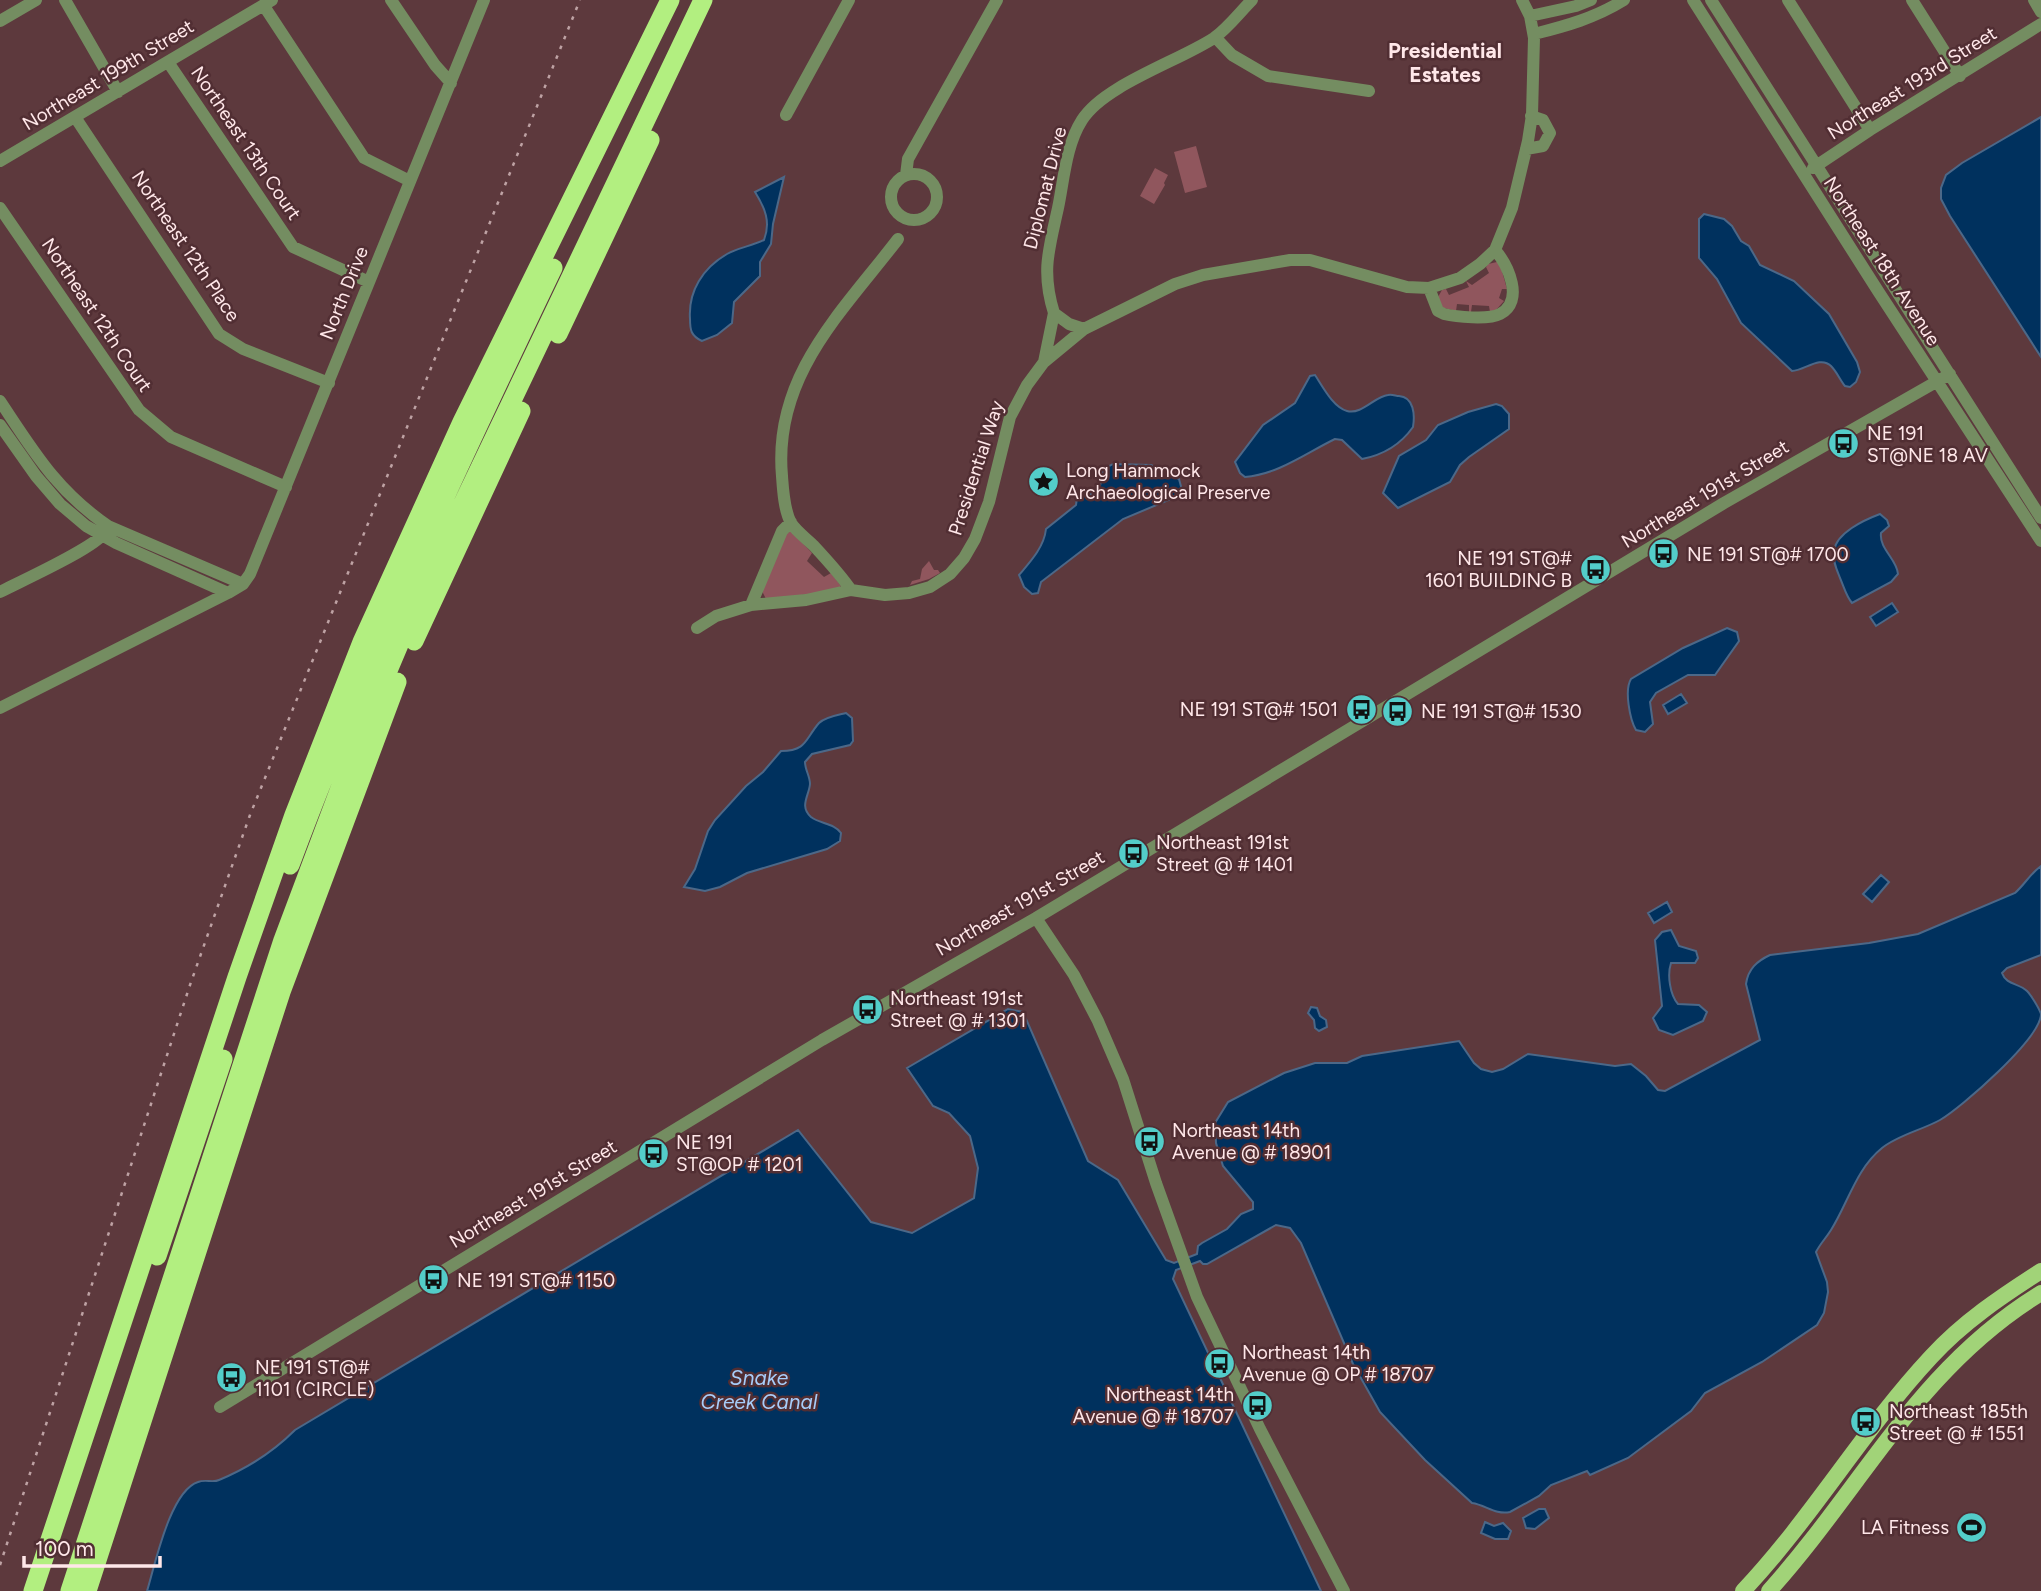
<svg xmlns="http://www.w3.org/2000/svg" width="2041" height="1591" font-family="Figtree,sans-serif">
<rect width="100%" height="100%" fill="#5d393d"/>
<path fill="#90565d" d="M1196,146l11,41 -22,6 -11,-41z
M1155,168l13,7 -4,8 1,2 -11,19 -14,-8z
M1497,262l3,2 7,25h-5l-3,9 5,3 -8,9 -6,2 -1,-6 -17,-1 -1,7h-2v-7l-12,-1 -1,7 -16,-4 -2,-10 4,-7 4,-1 3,6 20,-8 -3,-6 6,4 17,-12 -3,-6 2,-3z
M791,531l21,22 -5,8 17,16 7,-4 10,13 -5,5 -70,8 -4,-8 24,-57z
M929,561l5,9h4l2,3 -11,6 -19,6 2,-4 8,-2 2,-10z"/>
<path fill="#00315e" stroke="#4c6888" stroke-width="2" d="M2041,117v240l-91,-141 -9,-17v-11l5,-13 16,-12z
M784,177l-11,47 -2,20 -11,18v14l-26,26 -2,21 -15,12 -15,6c-11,-5 -12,-11 -12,-22 -2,-28 13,-51 37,-65 10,-6 25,-8 37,-14 7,-18 1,-32 -9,-48z
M1704,214l20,5 8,7 9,15 8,5 11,19 34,16 35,33 28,48 3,10 -4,10 -6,5 -5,-1c-5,-6 -8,-14 -14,-20 -11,-11 -27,5 -39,5l-51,-48 -24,-44 -18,-21v-39z
M1315,375c8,12 18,32 32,36 15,4 28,-15 41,-16 4,-1 8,1 11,1 15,1 16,19 14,31 -12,17 -30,28 -51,32l-20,-19 -7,-1c-29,14 -56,35 -90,38l-5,-4 -5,-11 28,-37 32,-22 15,-27z
M1496,404l6,2 7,8v15l-40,28 -9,8 -10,17 -52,26 -15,-15 16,-37 27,-16 12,-15 30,-13z
M1113,464l38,1 28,14 4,15 -60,25 -82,63 -3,11 -6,1 -8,-7 -5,-12c12,-14 25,-28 27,-46l30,-24 1,-7 4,-3 14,-1 4,-4 5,-21z
M1880,514l7,6 2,6 -8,7c-2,16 16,26 17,41l-7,8 -39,21c-6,-7 -8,-16 -12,-25 -3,-8 -8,-18 -6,-27 2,-18 30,-31 46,-37z
M1892,603l6,9 -22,14 -6,-9z
M1727,628l10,4 2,9 -24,34h-27l-32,18 -6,9 3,22 -8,8 -9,-2c-6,-10 -12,-40 -5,-51l52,-31z
M1681,694l6,9 -19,11 -5,-9z
M846,713l6,5 1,23 -3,4 -38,9 -7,8c0,8 5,14 5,22 -1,12 -11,22 1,33 9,7 23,6 30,16l-1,8 -13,8 -80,24 -27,14 -15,4 -21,-4 11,-18 13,-38 7,-11 31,-34 17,-14 18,-21c26,0 24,-12 38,-28 6,-6 19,-8 27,-10z
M2041,866v89l-34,13 -5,5c4,12 17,10 25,18 4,4 12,17 14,23 0,24 -80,94 -101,106 -18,10 -42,15 -58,28 -26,21 -34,55 -51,82 -5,8 -11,14 -15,22l11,30 1,10 -4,21 -7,12 -55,37 -57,31 -14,18 -63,47 -38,17 -3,-4 -36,14 -12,11 -29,16c-15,3 -24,-7 -38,-9l-47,-43 -45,-48 -27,-48 -52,-121 -11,-15 -14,-3 -69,39h-4l-3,-3 -24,9 -3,9 148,312h-1174c8,-26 23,-100 51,-109 7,-3 15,1 21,-2 29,-12 54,-28 76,-50l503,-300 73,92 41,11 62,-35 4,-30 -8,-32 -21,-23 -16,-7 -26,-38 101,-59 15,3 65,149 30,19 48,80 8,3 23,-9 1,-8 4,-3 25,-14 14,-15 12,-5v-7l-30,-36 -7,-23 -1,-20 13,-21 56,-29 31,-10h32l15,-7 97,-15 15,22 7,6 11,3 11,-3 25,-15 87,12 16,-2 15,12 12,14 7,1 95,-51 -14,-56c2,-15 11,-23 24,-29l99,-12 49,-9 97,-41c10,-9 15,-19 26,-27z
M1881,875l8,7 -17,20 -9,-8z
M1667,902l5,10 -18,11 -6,-10z
M1671,930l8,16 17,5 2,7 -3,5h-24c-4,12 -1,32 7,41l21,1 8,7 -4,9 -30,14 -14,-5 -6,-12 9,-12 -7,-66 7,-8z
M1311,1007l6,1 3,8 6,4 1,7 -8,4 -4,-3 -1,-8 -6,-7z
M1539,1509h6l4,9 -14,11 -9,-1 -3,-10z
M1485,1522l9,4 9,-3 8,8 -3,8h-13l-14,-6z"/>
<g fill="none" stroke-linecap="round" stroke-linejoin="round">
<path stroke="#748d61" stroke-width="12" d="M65,0l53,92
M391,0l44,65 16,18
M1693,0l185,291 163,250
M1711,0l330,518
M1788,0l82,130
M1912,0l48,76
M2034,0l7,12
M264,6l100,152 46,23
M1530,16l46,-10 15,-6
M0,21l36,-21
M1534,34c32,-8 61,-16 90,-34
M1215,37l17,18 36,21 101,15
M168,62l125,185 76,35
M786,115l63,-115
M75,117l144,217 24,15 86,34
M1526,149l17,-3 7,-13 -7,-13 -12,-4
M0,161l272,-161
M1813,168l57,-38 171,-106
M891 197a23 23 0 1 1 46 0a23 23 0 1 1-46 0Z
M906,175l2,-16 89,-159
M0,208l139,202 32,27 115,50
M1429,288l9,23 6,3c12,3 45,6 56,0 25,-13 8,-49 -5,-64
M1084,329l-15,-5 -15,-11c-13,-42 -5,-64 4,-105 6,-29 8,-63 24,-88 22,-35 97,-59 132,-82 14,-10 26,-26 38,-38
M1044,362l40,-33 91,-45 28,-9 87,-15h20l97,27 22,1 31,-10 20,-14 15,-14 17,-42 16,-67 4,-26 2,-77 -4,-22 -8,-16
M0,401c34,51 56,89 108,125l135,58
M0,425l36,51 24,28 26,22 30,17 112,50
M851,590c-11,-16 -24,-30 -37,-44 -7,-7 -18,-15 -23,-23 -7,-13 -8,-33 -9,-47 -9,-100 60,-164 116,-237
M0,592c21,-11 95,-44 105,-60
M751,605l31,-74 9,-9
M697,628l19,-12 35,-11 55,-5 45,-10 34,5 24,-2 21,-6 20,-13 14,-16 11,-19 14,-37 21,-85 17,-32 17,-23 10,-49
M0,708l228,-115 15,-9 7,-10 234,-574
M1036,918l38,57 24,46 25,58 33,104 41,114 63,132 84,162
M220,1407l602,-367 214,-122 688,-415 226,-129"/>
<path stroke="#a1d378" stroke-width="16" d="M1743,1591c69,-73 120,-161 188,-234 32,-35 71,-61 110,-86
M1769,1591c93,-103 149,-223 272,-298"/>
<path stroke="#b2ef80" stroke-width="19" d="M558,334l92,-194
M414,641l107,-230
M290,865c76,-204 169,-401 263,-597
M157,1256l66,-197
M33,1591l204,-614 57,-162 68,-173 100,-220 208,-422
M70,1591l213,-651 71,-189 71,-168 278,-583
M87,1591l194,-599 116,-310"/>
<path stroke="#bea2a4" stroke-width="2.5" stroke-dasharray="3.5 7" stroke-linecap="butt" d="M0,1565l190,-580 60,-170 330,-815"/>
</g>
<defs>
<symbol id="bus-disc" viewBox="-11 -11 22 22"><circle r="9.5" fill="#53cdc9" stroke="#512e33"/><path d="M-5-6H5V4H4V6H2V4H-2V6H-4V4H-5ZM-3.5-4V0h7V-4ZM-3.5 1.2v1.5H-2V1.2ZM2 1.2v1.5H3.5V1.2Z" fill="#111"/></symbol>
<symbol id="sight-disc" viewBox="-11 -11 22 22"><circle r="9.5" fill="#53cdc9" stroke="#512e33"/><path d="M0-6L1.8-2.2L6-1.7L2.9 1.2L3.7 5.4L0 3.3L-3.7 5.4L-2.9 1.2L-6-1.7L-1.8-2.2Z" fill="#111"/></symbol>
<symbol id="stadium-disc" viewBox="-11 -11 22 22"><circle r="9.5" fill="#53cdc9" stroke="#512e33"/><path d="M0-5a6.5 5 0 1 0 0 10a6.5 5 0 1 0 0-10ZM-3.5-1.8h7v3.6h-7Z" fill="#111"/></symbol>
</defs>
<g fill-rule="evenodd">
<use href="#bus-disc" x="1826" y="426" width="35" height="35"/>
<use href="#sight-disc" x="1026" y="464" width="35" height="35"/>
<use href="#bus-disc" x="1646" y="536" width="35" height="35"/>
<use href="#bus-disc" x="1578" y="552" width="35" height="35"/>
<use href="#bus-disc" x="1344" y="692" width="35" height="35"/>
<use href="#bus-disc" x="1380" y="694" width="35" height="35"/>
<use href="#bus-disc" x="1116" y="836" width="35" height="35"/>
<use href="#bus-disc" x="850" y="992" width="35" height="35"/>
<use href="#bus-disc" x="1132" y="1124" width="35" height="35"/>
<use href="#bus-disc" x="636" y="1136" width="35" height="35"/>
<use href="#bus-disc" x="416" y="1262" width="35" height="35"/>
<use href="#bus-disc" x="1202" y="1346" width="35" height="35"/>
<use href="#bus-disc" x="214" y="1360" width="35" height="35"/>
<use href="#bus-disc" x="1240" y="1388" width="35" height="35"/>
<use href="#bus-disc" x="1848" y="1404" width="35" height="35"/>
<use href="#stadium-disc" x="1954" y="1510" width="35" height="35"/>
</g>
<g text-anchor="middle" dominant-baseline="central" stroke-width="5" stroke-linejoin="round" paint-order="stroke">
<g font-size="19" fill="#ffe7e9" stroke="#512e33">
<text transform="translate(108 75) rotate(-31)">Northeast 199th Street</text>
<text transform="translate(1912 83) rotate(-32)">Northeast 193rd Street</text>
<text transform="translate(246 143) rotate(56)">Northeast 13th Court</text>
<text transform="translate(1045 188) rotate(-76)">Diplomat Drive</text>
<text transform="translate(186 246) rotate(56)">Northeast 12th Place</text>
<text transform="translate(1882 261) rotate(57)">Northeast 18th Avenue</text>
<text transform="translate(344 293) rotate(-68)">North Drive</text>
<text transform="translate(97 315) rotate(56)">Northeast 12th Court</text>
<text transform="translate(976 468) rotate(-72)">Presidential Way</text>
<text transform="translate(1705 494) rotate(-31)">Northeast 191st Street</text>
<text transform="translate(1020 903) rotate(-30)">Northeast 191st Street</text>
<text transform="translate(533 1194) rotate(-31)">Northeast 191st Street</text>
</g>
<g font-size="19" fill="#ffe7e9" stroke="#512e33" text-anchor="start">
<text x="1867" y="433">NE 191<tspan x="1867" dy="22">ST@NE 18 AV</tspan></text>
<text x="1066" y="470">Long Hammock<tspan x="1066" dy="22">Archaeological Preserve</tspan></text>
<text x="1687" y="554">NE 191 ST@# 1700</text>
<text x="1572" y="558" text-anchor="end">NE 191 ST@#<tspan x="1572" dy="22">1601 BUILDING B</tspan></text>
<text x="1338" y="709" text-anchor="end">NE 191 ST@# 1501</text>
<text x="1421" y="711">NE 191 ST@# 1530</text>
<text x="1156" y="842">Northeast 191st<tspan x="1156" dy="22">Street @ # 1401</tspan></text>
<text x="890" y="998">Northeast 191st<tspan x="890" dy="22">Street @ # 1301</tspan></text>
<text x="1172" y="1130">Northeast 14th<tspan x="1172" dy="22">Avenue @ # 18901</tspan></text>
<text x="676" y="1142">NE 191<tspan x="676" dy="22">ST@OP # 1201</tspan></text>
<text x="457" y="1280">NE 191 ST@# 1150</text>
<text x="1242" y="1352">Northeast 14th<tspan x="1242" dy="22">Avenue @ OP # 18707</tspan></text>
<text x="255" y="1367">NE 191 ST@#<tspan x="255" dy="22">1101 (CIRCLE)</tspan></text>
<text x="1234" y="1394" text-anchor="end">Northeast 14th<tspan x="1234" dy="22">Avenue @ # 18707</tspan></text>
<text x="1889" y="1411">Northeast 185th<tspan x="1889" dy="22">Street @ # 1551</tspan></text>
<text x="1949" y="1527" text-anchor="end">LA Fitness</text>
</g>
<g font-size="21" font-weight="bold" fill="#ffe7e9" stroke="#512e33">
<text x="1445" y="50">Presidential<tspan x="1445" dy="24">Estates</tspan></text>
</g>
<g font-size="21" font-style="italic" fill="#a7cdfa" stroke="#512e33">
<text x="759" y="1377">Snake<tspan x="759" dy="24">Creek Canal</tspan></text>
</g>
</g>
<path d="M24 1556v10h136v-10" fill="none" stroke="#ffe7e9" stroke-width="3.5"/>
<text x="35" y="1556" font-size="21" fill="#ffe7e9" stroke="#512e33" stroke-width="5" paint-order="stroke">100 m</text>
</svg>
